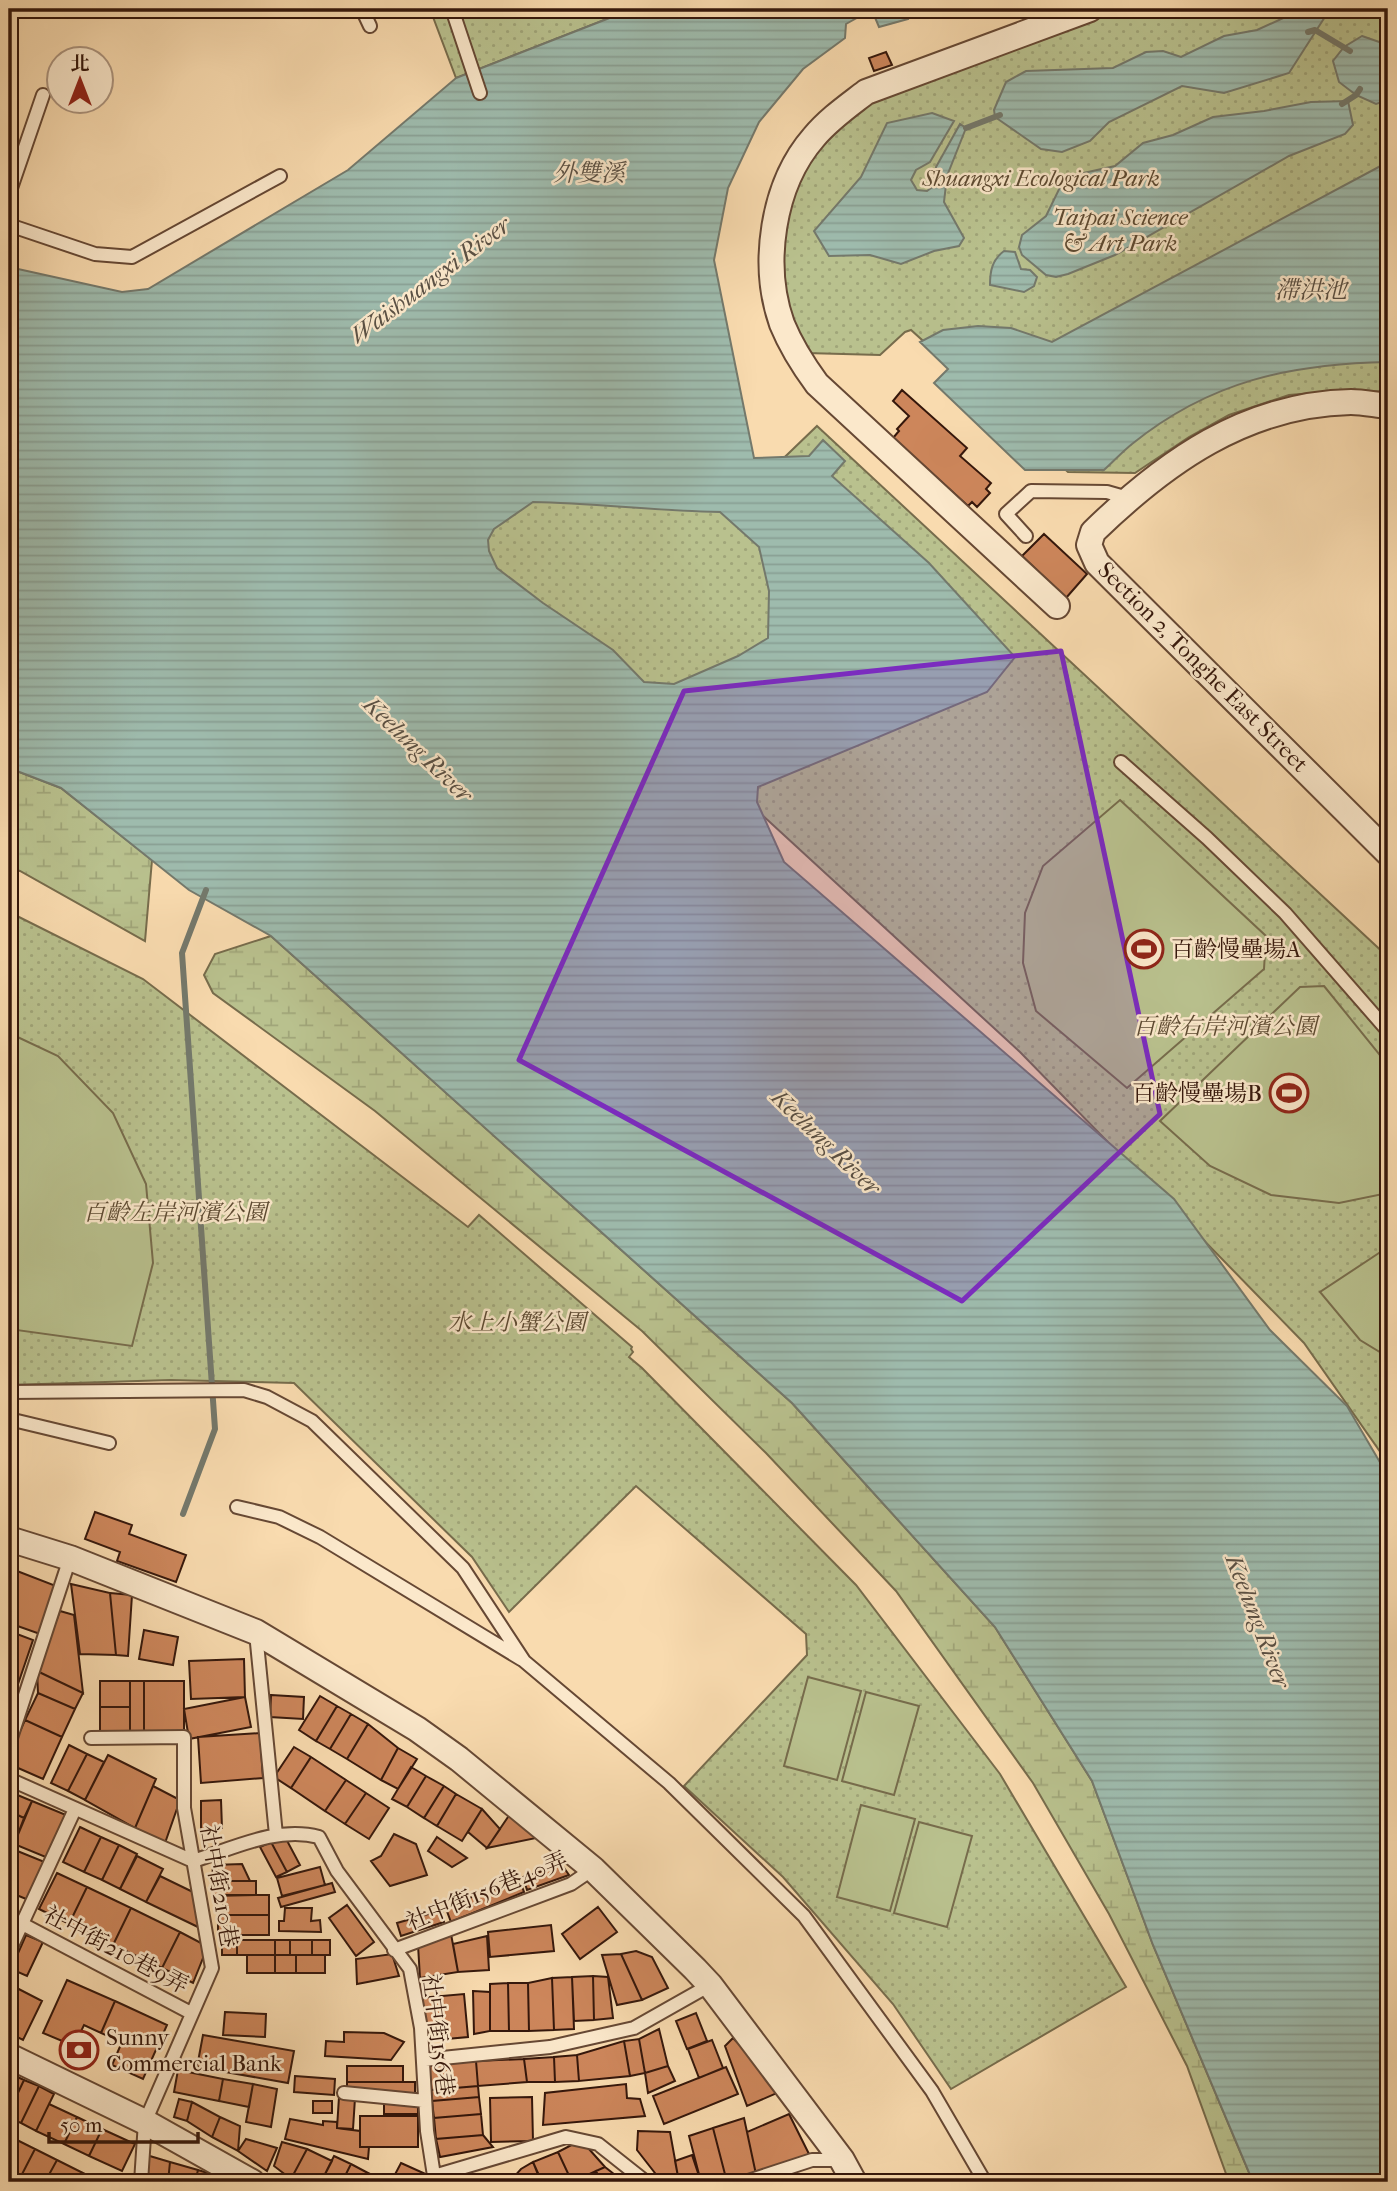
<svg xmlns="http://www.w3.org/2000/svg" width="1397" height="2191" font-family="'IM FELL French Canon','Noto Serif TC',serif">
<defs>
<pattern id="grass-dots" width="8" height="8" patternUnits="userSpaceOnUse" patternTransform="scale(1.75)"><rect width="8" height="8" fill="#b9c18e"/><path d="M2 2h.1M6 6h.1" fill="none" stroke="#a0a579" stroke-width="1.8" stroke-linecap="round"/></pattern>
<pattern id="wetland-marsh" width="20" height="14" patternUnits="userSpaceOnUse" patternTransform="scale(1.75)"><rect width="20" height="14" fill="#b9c18e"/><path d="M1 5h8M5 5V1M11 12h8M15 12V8" fill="none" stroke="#a0a579"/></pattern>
<pattern id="water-rules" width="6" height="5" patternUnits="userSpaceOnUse" patternTransform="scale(1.75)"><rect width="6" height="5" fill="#9ebbad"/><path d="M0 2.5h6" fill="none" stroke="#89a094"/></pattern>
</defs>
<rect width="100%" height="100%" fill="#f9dbaf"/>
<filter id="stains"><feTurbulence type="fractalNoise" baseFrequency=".00286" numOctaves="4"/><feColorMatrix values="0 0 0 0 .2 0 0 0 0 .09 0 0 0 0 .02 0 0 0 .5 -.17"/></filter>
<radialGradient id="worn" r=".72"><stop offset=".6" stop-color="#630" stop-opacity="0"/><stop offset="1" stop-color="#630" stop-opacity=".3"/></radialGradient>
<path fill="url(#grass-dots)" stroke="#776c4c" stroke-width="2" d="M430,9h194l-12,8 -156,61z
M1102,9h286v383l-40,-2 -59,5 -60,20 -40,22 -54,36 -67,-1 -157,-142 -6,2 -25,23 -74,-2 -18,-45 -9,-53 13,-68 38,-60 48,-37z
M817,426l571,531v506l-84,-120 -284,-291 -544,-500 25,-35 38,-27 223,-11z
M9,912l134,67 325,248 11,-12 153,132 -1,2 2,3 -4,5 13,11 214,217 144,189 126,213 -175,102 -58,-85 -110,-127 -99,-91 123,-131 -1,-21 -170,-148 -127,126 -37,-55 -178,-174 -124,-3 -161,5z"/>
<path fill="url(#wetland-marsh)" stroke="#776c4c" stroke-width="2" d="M9,768l52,20 91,72 -7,81 -125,-70 -11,-3z
M271,936l521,467 203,224 97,154 61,164 100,237h-24l-42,-116 -78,-152 -76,-131 -137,-192 -130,-138 -124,-122 -267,-220 -162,-118 -9,-18 11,-21z"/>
<path fill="#b9c18e" stroke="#776c4c" stroke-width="2" d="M1120,800l146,136 -2,33 -137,119 -91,-77 -13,-48 2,-50 18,-47z
M1324,986l64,79v128l-49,10 -68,-8 -61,-29 -50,-45 140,-134z
M9,1033l49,23 55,57 33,71 7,79 -21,83 -123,-17z
M1388,1247v110l-28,-17 -40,-48z
M808,1677l53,14 -24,89 -53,-14z
M866,1692l53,14 -25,89 -52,-14z
M861,1805l54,14 -25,92 -53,-14z
M919,1822l53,14 -25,91 -53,-14z"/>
<path fill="url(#water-rules)" stroke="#74796c" stroke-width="2" fill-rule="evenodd" d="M624,9h282l2,10 -29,8 -5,-12 -10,-1 -18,10 -1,14 -42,31 -44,53 -31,66 -14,72 40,198 55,-2 14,-16 22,21 -13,15 97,87 86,94 -28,35 -229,95 -1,15 27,60 390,337 96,131 77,76 41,70v706h-135l-100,-237 -61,-164 -97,-154 -203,-224 -521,-467 -82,-46 -128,-102 -52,-20v-501l113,25 26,-3 200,-119 108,-92 156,-61zM533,502c62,1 124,9 187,10l39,35 10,44 -1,47 -30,18 -64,28 -30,-2 -31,-32 -70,-47 -46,-35 -8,-17 -1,-11 6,-11z
M1303,9h27l-41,64 -65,20 -42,-7 -73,36 -19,19 -28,11 -21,-3 -46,-32 -1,-7 12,-28 20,-11 87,-3 33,-16 17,-1 18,6 43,-21 33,-6z
M1362,36l26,9v55l-12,4 -20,-9 -17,-13 -6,-21 11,-14z
M1348,101l5,24 -8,9 -56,22 -174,99 -47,19 -12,3 -10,-2 -24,-20 -3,-8 3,-12 24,-19 19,-39 50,-11 28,-23 30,-8 40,-18 51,-6 47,-9z
M932,113l22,8 -24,41 -14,8 -5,10 6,10 10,1 8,-6 1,-18 24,-43 6,4 -19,48 -3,26 20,36 -5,8 -25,5 -33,13 -31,-9 -41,1 -15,-25 47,-54 26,-54z
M1388,162v200c-98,2 -178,19 -256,82 -10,8 -18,17 -28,26h-79l-91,-87 14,-14 -28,-27 23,-12 35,-4 33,2 41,14z
M1004,251l11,1 6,17 9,1 7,7 -3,9 -10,6 -34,-7c0,-14 2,-25 14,-34z"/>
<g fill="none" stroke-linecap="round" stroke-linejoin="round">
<path stroke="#74796c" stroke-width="6" d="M1308,32l7,-2 35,21
M1342,104l14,-9 4,-6
M966,128l34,-13
M183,1514l32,-85 -33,-476 24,-63"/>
</g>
<path fill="#cd865b" stroke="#35170b" stroke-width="2" d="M886,52l6,13 -18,6 -5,-13z
M902,390l65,58 -7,8 31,27 -5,6 4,4 -13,14 -5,-5 -4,4 -75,-68 6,-7 -2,-2 12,-13 -16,-15z
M1044,534l43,40 -21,24 -44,-42z
M95,1512l37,13 -3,9 57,21 -10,27 -59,-21 3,-9 -35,-13z
M9,1570l8,1 -8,21z
M17,1571l39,15 -16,48 -31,-11v-31z
M71,1584l39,9 6,62 -36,-1z
M110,1593l22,2 -4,61 -12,-1z
M60,1611l14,4 9,78 -46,-22z
M144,1630l34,7 -5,28 -34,-6z
M9,1631l24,9 -15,44 -9,-3z
M244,1659l1,38 -54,2 -2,-38z
M37,1671l46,22 -8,16 -37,-16z
M9,1681l9,3 -7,21 -2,-1z
M100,1681h30v26h-30z
M130,1681h14v51h-14z
M144,1681h40v51h-40z
M38,1693l37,16 -13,28 -37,-17z
M271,1695l33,2 -1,22 -33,-2z
M320,1696l17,10 -21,35 -17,-11z
M245,1697l6,30 -62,12 -5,-30z
M337,1706l14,8 -21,35 -14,-8z
M100,1707h30v25h-30z
M351,1714l17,10 -21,35 -17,-10z
M25,1720l37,17 -19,42 -34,-15v-8z
M368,1724l30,24 -17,32 -34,-21z
M260,1733l3,45 -62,5 -3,-46z
M69,1745l18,9 -19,37 -17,-8z
M294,1747l17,10 -20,31 -17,-11z
M398,1748l19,11 -19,30 -17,-9z
M87,1754l17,8 -19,38 -17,-9z
M108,1755l48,24 -21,49 -50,-28z
M311,1757l35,23 -21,31 -34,-23z
M411,1767l15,9 -19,31 -15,-8z
M426,1776l18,10 -20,32 -17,-11z
M346,1780l20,13 -21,31 -20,-13z
M153,1786l27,14 -15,43 -30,-15z
M444,1786l12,8 -19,32 -13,-8z
M366,1793l23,15 -20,31 -24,-15z
M15,1794l17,7 -8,17 -15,-7z
M456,1794l26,15 -20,32 -25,-15z
M221,1800l1,28 -21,1v-28z
M32,1801l34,14 -18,43 -34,-14z
M482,1809l18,20 -13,19 -19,-16z
M9,1811l15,7 -10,26 -5,-2z
M512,1811l29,26 -54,11z
M80,1827l21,10 -17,35 -21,-10z
M394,1834l22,10 11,31 -37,11 -19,-25 10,-5z
M284,1835l16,30 -13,7 -16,-30z
M101,1837l18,8 -17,35 -18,-8z
M437,1837l30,21 -15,9 -24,-16z
M271,1842l16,30 -11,5 -16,-30z
M119,1845l18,9 -17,35 -18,-9z
M10,1848l37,15 -16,38 -22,-9z
M137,1856l26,13 -17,33 -26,-13z
M242,1864l8,17h-38l1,-16z
M562,1865l7,10 -42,15 -4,-13z
M320,1867l5,18 -43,11 -5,-18z
M57,1873l30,14 -18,37 -30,-15z
M160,1876l35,17 6,26 -3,8 -52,-25z
M212,1881h44v14l-44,1z
M520,1881l4,11 -73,30 -6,-16z
M332,1883l3,9 -54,15 -3,-9z
M87,1887l44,21 -18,37 -44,-21z
M223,1895h46v20h-46z
M347,1905l27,37 -18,14 -27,-38z
M598,1907l19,25 -37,27 -18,-25z
M131,1908l49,24 -18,36 -49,-23z
M285,1908h27l-1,13 9,-1 1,12 -42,-1v-10h5z
M442,1910l2,12 -43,14 -4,-13z
M218,1915h51v20h-51z
M551,1925l3,26 -64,6 -2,-25z
M180,1932l21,11 4,10 -12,30 -31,-15z
M451,1934l7,38 -38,6 -2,-33z
M26,1935l17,7 -16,34 -16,-7z
M487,1936l2,34 -31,2 -5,-28z
M222,1940h15v15h-15z
M237,1940h38v15h-38z
M275,1940h15v15h-15z
M290,1940h22v15h-22z
M312,1940h18v15h-18z
M636,1951l16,6 16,31 -26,12 -21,-46z
M392,1954l7,22 -42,8 -1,-25z
M621,1954l21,46 -25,5 -15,-50z
M247,1955h28v18h-28z
M275,1955h21v18h-21z
M296,1955h29v18h-29z
M593,1976l1,44 -20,1 -2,-44z
M593,1976l15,1 5,41 -19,2z
M572,1977l2,52 -20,1 -2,-52z
M552,1978l2,52 -25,1 -1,-48z
M67,1980l48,21 -14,32 -17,-8 -10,21 -31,-13z
M508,1983l1,48h-19v-47z
M508,1983h20l1,48h-20z
M9,1984l33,17 -19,39 -14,-7z
M473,1991l17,1v39l-16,3z
M464,1994l4,43 -43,4 -5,-43z
M115,2001l52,24 -24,54 -31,-14 10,-23 -21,-9z
M225,2012l41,2 -1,23 -42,-2z
M696,2013l11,28 -20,8 -11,-28z
M659,2029l9,37 -23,7 -6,-34z
M344,2032l40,1 20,9 -13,18 -66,-4 1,-15 18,1z
M203,2035l91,16 -6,32 -91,-16z
M733,2038l51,52 -37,16 -22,-60z
M639,2039l6,34 -15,3 -6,-35z
M712,2040l11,28 -24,10 -11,-29z
M624,2041l6,35 -51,5 -2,-26z
M577,2055l2,26 -24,1 -1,-25z
M554,2057l1,25h-28l-3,-23z
M524,2059l3,23 -49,4 -2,-25z
M476,2061l2,25 -47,4 -2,-25z
M347,2066h56v16h-56z
M668,2066l7,15 -27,12 -3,-20z
M726,2067l12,27 -74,30 -11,-28z
M178,2070l45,9 -4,22 -45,-9z
M9,2073l15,7 -15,32z
M295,2076l40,3 -1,16 -40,-3z
M223,2079l30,5 -4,23 -30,-6z
M24,2080l15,6 -18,37 -12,-5v-6z
M347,2082h68v15h-68z
M253,2084l24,5 -6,38 -25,-5z
M626,2084l1,14 13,1 5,17 -102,9 2,-32z
M39,2086l15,8 -18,37 -15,-8z
M478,2086l1,11 -47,4 -1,-11z
M339,2097l16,1 -2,31 -16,-1z
M479,2097l2,17 -47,4 -2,-17z
M532,2097l1,44 -42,1 -1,-44z
M179,2099l13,3 -5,19 -13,-4z
M313,2101h19v12h-19z
M192,2102l28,15 -8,20 -25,-16z
M384,2102h34v12h-34z
M49,2104l28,13 -13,27 -28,-13z
M481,2114l2,21 -47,4 -2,-21z
M789,2114l23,46 -55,19 -10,-47z
M360,2116h58v31h-58z
M77,2117l25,12 -13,27 -25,-12z
M220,2117l20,9 -2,25 -26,-14z
M744,2118l13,61 -12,3h-18l-14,-54z
M290,2119l33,6v-4l14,1v6l23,3v16h9l-1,12 -83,-20z
M713,2128l14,54h-26l-12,-46z
M102,2129l33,15 -13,27 -33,-15z
M638,2131l32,1 9,50h-17l-25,-32z
M483,2135l10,12 -53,10 -4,-18z
M11,2137l24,12 -17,33h-9v-41z
M246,2139l31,9 -10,23 -29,-20z
M581,2140l24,27 -33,15 -14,-30z
M282,2142l25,7 -16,30 -17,-13z
M35,2149l22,11 -12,22h-27z
M307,2149l25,12 -11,21h-22l-8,-3z
M558,2152l14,30h-31l-8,-20z
M143,2154l27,8 -2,20h-27z
M692,2155l9,27h-22l-4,-21z
M334,2156l17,8 -9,18h-21z
M57,2160l24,12 -5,10h-31z
M170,2162l28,8 -3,12h-27z
M533,2162l9,20h-28l-2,-3 9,-10z
M401,2163l29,13 2,6h-41z
M351,2164l17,9 -5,9h-21z
M605,2167l19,15h-23l-5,-11z
M198,2170l29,9 -1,3h-31z
M596,2171l5,11h-26z
M81,2172l19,10h-24z
M368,2173l18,9h-23z"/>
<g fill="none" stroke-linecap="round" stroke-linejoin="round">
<defs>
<path id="service" d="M362,9l8,17
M452,9l28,84
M9,194l34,-99
M9,225l86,29 37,3 148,-81
M1026,536l-20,-22 25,-23 76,1 21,6
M1121,762l86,76 78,75 103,118
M9,1392l235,-2 23,7 45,24 151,147 61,93 145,122 135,133 128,175 53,91
M9,1419l100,24
M237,1507l42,10 41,20 201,122
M256,1633l20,202
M91,1738l93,-1v71l28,160 -67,154 -4,60
M9,1744l61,-186
M9,1779l184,82c41,-13 84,-35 126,-24l18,34 73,98 11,59 6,103 8,51
M9,1917l182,96
M394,1950l177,-66 22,-15
M9,1952l66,-143
M423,2060l127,-13 84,-19 76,-43
M344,2093l81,8
M434,2176l132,-39 32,7 48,38
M745,2182l67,-22h30"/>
<path id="minor" d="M1388,406c-12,-1 -25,-4 -37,-4 -105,2 -186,60 -258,130l-4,13 8,18 291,290
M1057,606l-240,-222c-14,-19 -26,-38 -35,-60 -21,-59 -10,-139 32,-187 15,-18 34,-31 52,-45l224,-83
M9,1539l61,19 186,74 161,97 42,30 134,110 102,100 15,16 132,175 12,22
M9,2056l136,66 107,60"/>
</defs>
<use href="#service" stroke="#664834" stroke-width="16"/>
<use href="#minor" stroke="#664834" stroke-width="28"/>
<use href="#service" stroke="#fbe8cb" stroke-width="12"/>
<use href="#minor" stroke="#fbe8cb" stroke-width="24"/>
</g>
<path fill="#7b2cbf" fill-opacity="0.2" stroke="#7b2cbf" stroke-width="5" stroke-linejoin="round" d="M1061,651l99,463 -198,187 -443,-241 165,-369z"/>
<defs>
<symbol id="stadium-ring" viewBox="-11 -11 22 22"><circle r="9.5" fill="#fbe8cb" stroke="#8f2418" stroke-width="1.5"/><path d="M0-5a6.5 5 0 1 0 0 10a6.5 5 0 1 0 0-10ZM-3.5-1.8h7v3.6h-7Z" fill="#8f2418"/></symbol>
<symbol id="bank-ring" viewBox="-11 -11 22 22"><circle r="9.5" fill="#fbe8cb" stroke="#8f2418" stroke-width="1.5"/><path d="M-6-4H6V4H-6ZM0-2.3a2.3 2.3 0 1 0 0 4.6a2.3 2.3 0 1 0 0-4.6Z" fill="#8f2418"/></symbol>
</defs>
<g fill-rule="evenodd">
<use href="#stadium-ring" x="1122" y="927" width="44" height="44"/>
<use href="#stadium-ring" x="1267" y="1071" width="44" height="44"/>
<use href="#bank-ring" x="57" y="2028" width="44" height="44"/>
</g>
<g text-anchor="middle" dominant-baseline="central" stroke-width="5" stroke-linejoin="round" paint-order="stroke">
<g font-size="23" font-style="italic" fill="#5d4a32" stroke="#fbe8cb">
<text x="1041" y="178">Shuangxi Ecological Park</text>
<text x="1120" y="217">Taipai Science<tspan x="1120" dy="26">&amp; Art Park</tspan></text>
<text x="1225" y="1026">百齡右岸河濱公園</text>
<text x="175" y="1212">百齡左岸河濱公園</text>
<text x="517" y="1322">水上小蟹公園</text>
</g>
<g font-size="23" fill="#35170b" stroke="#fbe8cb">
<text transform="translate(1203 667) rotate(45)">Section 2, Tonghe East Street</text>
<text transform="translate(219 1886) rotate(80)">社中街210巷</text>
<text transform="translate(487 1891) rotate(-22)">社中街156巷40弄</text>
<text transform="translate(116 1950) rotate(28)">社中街210巷9弄</text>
<text transform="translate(438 2035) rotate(83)">社中街156巷</text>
</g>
<g font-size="23" fill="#35170b" stroke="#fbe8cb" text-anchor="start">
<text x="1171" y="949">百齡慢壘場A</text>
<text x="1262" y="1093" text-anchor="end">百齡慢壘場B</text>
<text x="106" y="2037">Sunny<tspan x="106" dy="26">Commercial Bank</tspan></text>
</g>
<g font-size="24" font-style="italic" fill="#5a5044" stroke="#fbe8cb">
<text x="589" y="173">外雙溪</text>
<text transform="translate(430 280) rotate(-37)">Waishuangxi River</text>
<text x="1311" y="290">滯洪池</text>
<text transform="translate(418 749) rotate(44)">Keelung River</text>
<text transform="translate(826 1142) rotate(44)">Keelung River</text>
<text transform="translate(1258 1621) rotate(69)">Keelung River</text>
</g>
</g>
<rect width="1397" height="2191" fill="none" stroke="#f9dbaf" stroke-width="35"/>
<rect x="10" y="10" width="1376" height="2170" fill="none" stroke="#35170b" stroke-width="3.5"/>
<rect x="18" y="18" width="1362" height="2156" fill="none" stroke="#35170b" stroke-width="2"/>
<g transform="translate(80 80)"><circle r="33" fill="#fbe8cb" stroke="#ac947e" stroke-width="2"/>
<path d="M0-5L12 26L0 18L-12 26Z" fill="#8f2418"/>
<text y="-10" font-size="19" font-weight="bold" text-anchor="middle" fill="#35170b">北</text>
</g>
<path d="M49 2132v10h149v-10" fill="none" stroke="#35170b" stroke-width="3.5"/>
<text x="60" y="2132" font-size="21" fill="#35170b" stroke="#fbe8cb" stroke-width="5" paint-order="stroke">50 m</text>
<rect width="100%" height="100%" filter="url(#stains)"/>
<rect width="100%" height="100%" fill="url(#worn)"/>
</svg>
